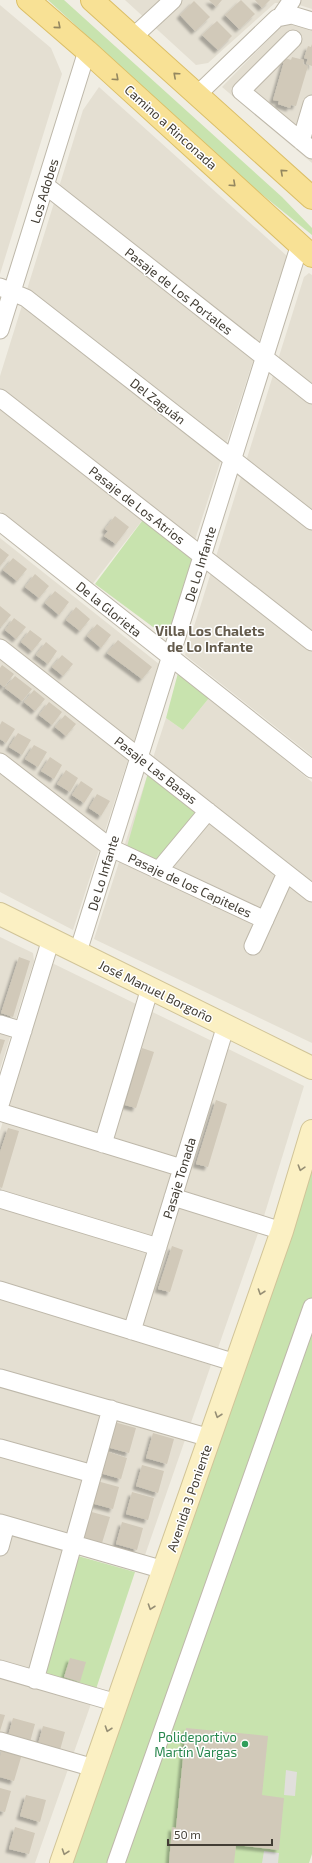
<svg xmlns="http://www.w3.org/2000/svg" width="312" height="1863" font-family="'Exo 2',sans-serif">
<defs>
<filter id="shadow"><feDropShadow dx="-3.5" dy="3.5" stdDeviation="1" flood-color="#0004"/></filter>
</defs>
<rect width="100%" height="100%" fill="#f0ede3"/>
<path fill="#e4dfd2" d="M125,0h187v9l-19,-6h-18l-67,60 -12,2z
M0,5l51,43 11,26 -62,200z
M291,22l21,7v134l-90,-76 62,-64z
M99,87l188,169 -93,287 -43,-34 -60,77 -91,-75v-135l83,-266z
M309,273l3,2v481l-127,-101 119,-378z
M0,538l159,126 -86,266 -73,-38z
M209,698l103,84v261l-218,-104 72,-221 17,12z
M0,937l33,16 1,8 -34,108z
M52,963l252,123 -40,130 -46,132 -218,-67v-150z
M0,1299l211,66 -67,193 -144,-42z
M0,1531l67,19 25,151 -57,162h-35z"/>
<path fill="#c8e3ae" d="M48,0h16l218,197 30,31v7l-63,-51z
M145,517l49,37 -23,74 -18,-1 -58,-43z
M178,673l31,25 -26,32 -17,-12z
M148,773l50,40 -39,51 -33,-14z
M312,1156v698l-3,9h-245z
M78,1556l57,16 -39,117 -53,-16z"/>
<path fill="#e1dfdc" d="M286,1770l11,2 -2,24 -11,-1z
M264,1851l15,2 -1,10h-16z"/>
<path fill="#d1c9b9" filter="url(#shadow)" d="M209,0h13l-6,7z
M241,0l14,14 -16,15 -14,-14z
M255,0h15l-8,8z
M194,1l16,16 -15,14 -15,-16z
M217,21l15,15 -14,14 -16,-15z
M312,44v22l-6,-2 2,-5 -4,-1 4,-12 3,1z
M292,57l12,3 -1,4 5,2 -12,40 -5,-1 -1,3 -12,-4 1,-3 -6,-1 12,-42 6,2z
M115,516l14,11 -13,17 -12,-8 4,-5 -3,-2z
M0,548l9,7 -9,11z
M13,558l14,11 -10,12 -14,-11z
M35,574l14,12 -10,12 -14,-11z
M55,591l14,11 -10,13 -14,-12z
M0,606l11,9 -10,12h-1z
M76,607l14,12 -10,12 -14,-11z
M14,618l12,9 -10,12 -11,-9z
M97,624l14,11 -10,13 -14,-12z
M30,630l12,9 -10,12 -11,-9z
M118,640l34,27 -10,12 -35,-26z
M46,642l11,9 -9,13 -12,-9z
M62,655l11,9 -10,12 -11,-9z
M2,665l12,9 -10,13 -4,-3v-16z
M15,676l17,13 -10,12 -17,-13z
M34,690l11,9 -10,12 -11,-9z
M49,702l13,10 -10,13 -13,-10z
M65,715l11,9 -10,12 -11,-9z
M2,721l13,8 -9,14 -6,-4v-14z
M18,733l13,7 -9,15 -13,-8z
M34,745l13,7 -9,15 -13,-8z
M50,757l12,8 -8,14 -13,-8z
M66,770l12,8 -8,14 -13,-8z
M81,781l12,8 -9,14 -12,-8z
M97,794l13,7 -9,15 -12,-8z
M19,957l11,4 -17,56 -12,-4z
M0,1039l5,1 -5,15z
M142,1048l12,4 -18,56 -11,-3z
M216,1100l11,4 -19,63 -12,-3z
M8,1128l11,3 -17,57 -2,-1v-35z
M172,1246l11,4 -13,42 -12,-3z
M114,1422l22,6 -7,25 -22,-6z
M153,1433l21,6 -7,25 -21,-6z
M106,1451l21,7 -6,21 -21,-6z
M142,1465l22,6 -6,22 -22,-7z
M97,1481l22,6 -6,22 -22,-6z
M132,1492l22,6 -6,22 -22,-6z
M88,1511l22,6 -8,26 -21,-6z
M122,1522l21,6 -6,22 -21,-6z
M70,1658l16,4 -6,20 -16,-5z
M0,1714l5,1 -5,16z
M13,1718l22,6 -5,18 -22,-6z
M43,1726l22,6 -5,18 -22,-6z
M186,1728l82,8 -6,59 22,3 -5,52 -43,-5 -2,18h-65l3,-36 4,1z
M2,1748l20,6 -8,27 -14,-4v-20z
M0,1788l11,3 -6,21 -5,-1z
M26,1795l20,5 -6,22 -20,-6z
M15,1827l20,6 -6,21 -20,-5z"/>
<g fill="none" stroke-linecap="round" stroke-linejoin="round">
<defs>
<path id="street" d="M281,16l11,-16
M133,37l40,-37
M293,39l-52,52 71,59
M197,95l80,-77 15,-3 20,6
M301,141l11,-37
M45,185l267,210
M0,287l26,11 286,223
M0,330l87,-279
M0,398l312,244
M0,522l312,247
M0,648l312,245
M0,762l111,86 154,72
M159,870l49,-59
M253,946l33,-73
M78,952l222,-708
M0,1024l23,7
M0,1105l51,-166
M0,1112l182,56
M103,1144l47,-156
M173,1197l109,34
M0,1199l158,48
M0,1290l236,73
M132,1331l94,-306
M0,1378l210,60
M0,1448l93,26
M0,1523l164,47
M0,1547l6,-22
M0,1669l117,34
M35,1680l76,-271
M0,1741l94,27
M116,1863l196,-556"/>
<path id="secondary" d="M0,914l312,154
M61,1863l221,-632 30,-100"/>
<path id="primary" d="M28,0l59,51 225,205
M92,0l220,198"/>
</defs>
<use href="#street" stroke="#beb8aa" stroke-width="19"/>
<use href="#secondary" stroke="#d1c498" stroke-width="24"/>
<use href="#primary" stroke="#dbbe66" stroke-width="24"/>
<use href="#street" stroke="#fff" stroke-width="17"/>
<use href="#secondary" stroke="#fbf0c3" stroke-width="22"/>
<use href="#primary" stroke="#f8e195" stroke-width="22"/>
</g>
<defs><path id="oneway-chevron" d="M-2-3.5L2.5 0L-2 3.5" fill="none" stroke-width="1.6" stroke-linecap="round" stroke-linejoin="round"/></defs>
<g stroke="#948760">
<use href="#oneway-chevron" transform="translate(58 26) rotate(41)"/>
<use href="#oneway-chevron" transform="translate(176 75) rotate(-138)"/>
<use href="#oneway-chevron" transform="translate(116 78) rotate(42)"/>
<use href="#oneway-chevron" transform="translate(283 172) rotate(-138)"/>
<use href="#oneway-chevron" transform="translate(233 184) rotate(42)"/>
</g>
<g stroke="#958e74">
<use href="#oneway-chevron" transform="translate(301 1168) rotate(107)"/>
<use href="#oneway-chevron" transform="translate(261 1292) rotate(109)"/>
<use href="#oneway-chevron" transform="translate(218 1415) rotate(109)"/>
<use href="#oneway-chevron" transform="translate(151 1607) rotate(109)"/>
<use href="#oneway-chevron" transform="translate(108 1729) rotate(109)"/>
<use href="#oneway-chevron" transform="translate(65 1852) rotate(109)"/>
</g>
<circle fill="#2e9e5b" stroke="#fff" stroke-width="1.5" cx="245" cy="1744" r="4"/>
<g text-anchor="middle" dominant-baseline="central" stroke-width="3" stroke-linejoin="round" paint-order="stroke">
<g font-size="13" fill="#423d34" stroke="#fff">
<text transform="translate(171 127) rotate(42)">Camino a Rinconada</text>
<text transform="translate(44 191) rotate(-73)">Los Adobes</text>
<text transform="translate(179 291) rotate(38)">Pasaje de Los Portales</text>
<text transform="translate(158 401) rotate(38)">Del Zaguán</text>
<text transform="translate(137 505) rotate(38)">Pasaje de Los Atrios</text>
<text transform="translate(200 564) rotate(-73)">De Lo Infante</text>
<text transform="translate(109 609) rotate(39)">De la Glorieta</text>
<text transform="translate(156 770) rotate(38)">Pasaje Las Basas</text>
<text transform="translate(103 873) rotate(-73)">De Lo Infante</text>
<text transform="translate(190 885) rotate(25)">Pasaje de los Capiteles</text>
<text transform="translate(156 991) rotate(26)">José Manuel Borgoño</text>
<text transform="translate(179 1178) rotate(-73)">Pasaje Tonada</text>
<text transform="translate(189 1498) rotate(-71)">Avenida 3 Poniente</text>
</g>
<g font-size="13" fill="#27864d" stroke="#fff" text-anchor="end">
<text x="237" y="1737">Polideportivo<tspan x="237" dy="15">Martín Vargas</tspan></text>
</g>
<g font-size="14" font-weight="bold" fill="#645b4c" stroke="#fff">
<text x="210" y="630">Villa Los Chalets<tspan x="210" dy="16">de Lo Infante</tspan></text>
</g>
</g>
<path d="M168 1839v6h104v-6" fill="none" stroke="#423d34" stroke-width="2"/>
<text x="174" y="1839" font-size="12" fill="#423d34" stroke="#ffffff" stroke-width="3" paint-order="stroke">50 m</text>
</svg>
